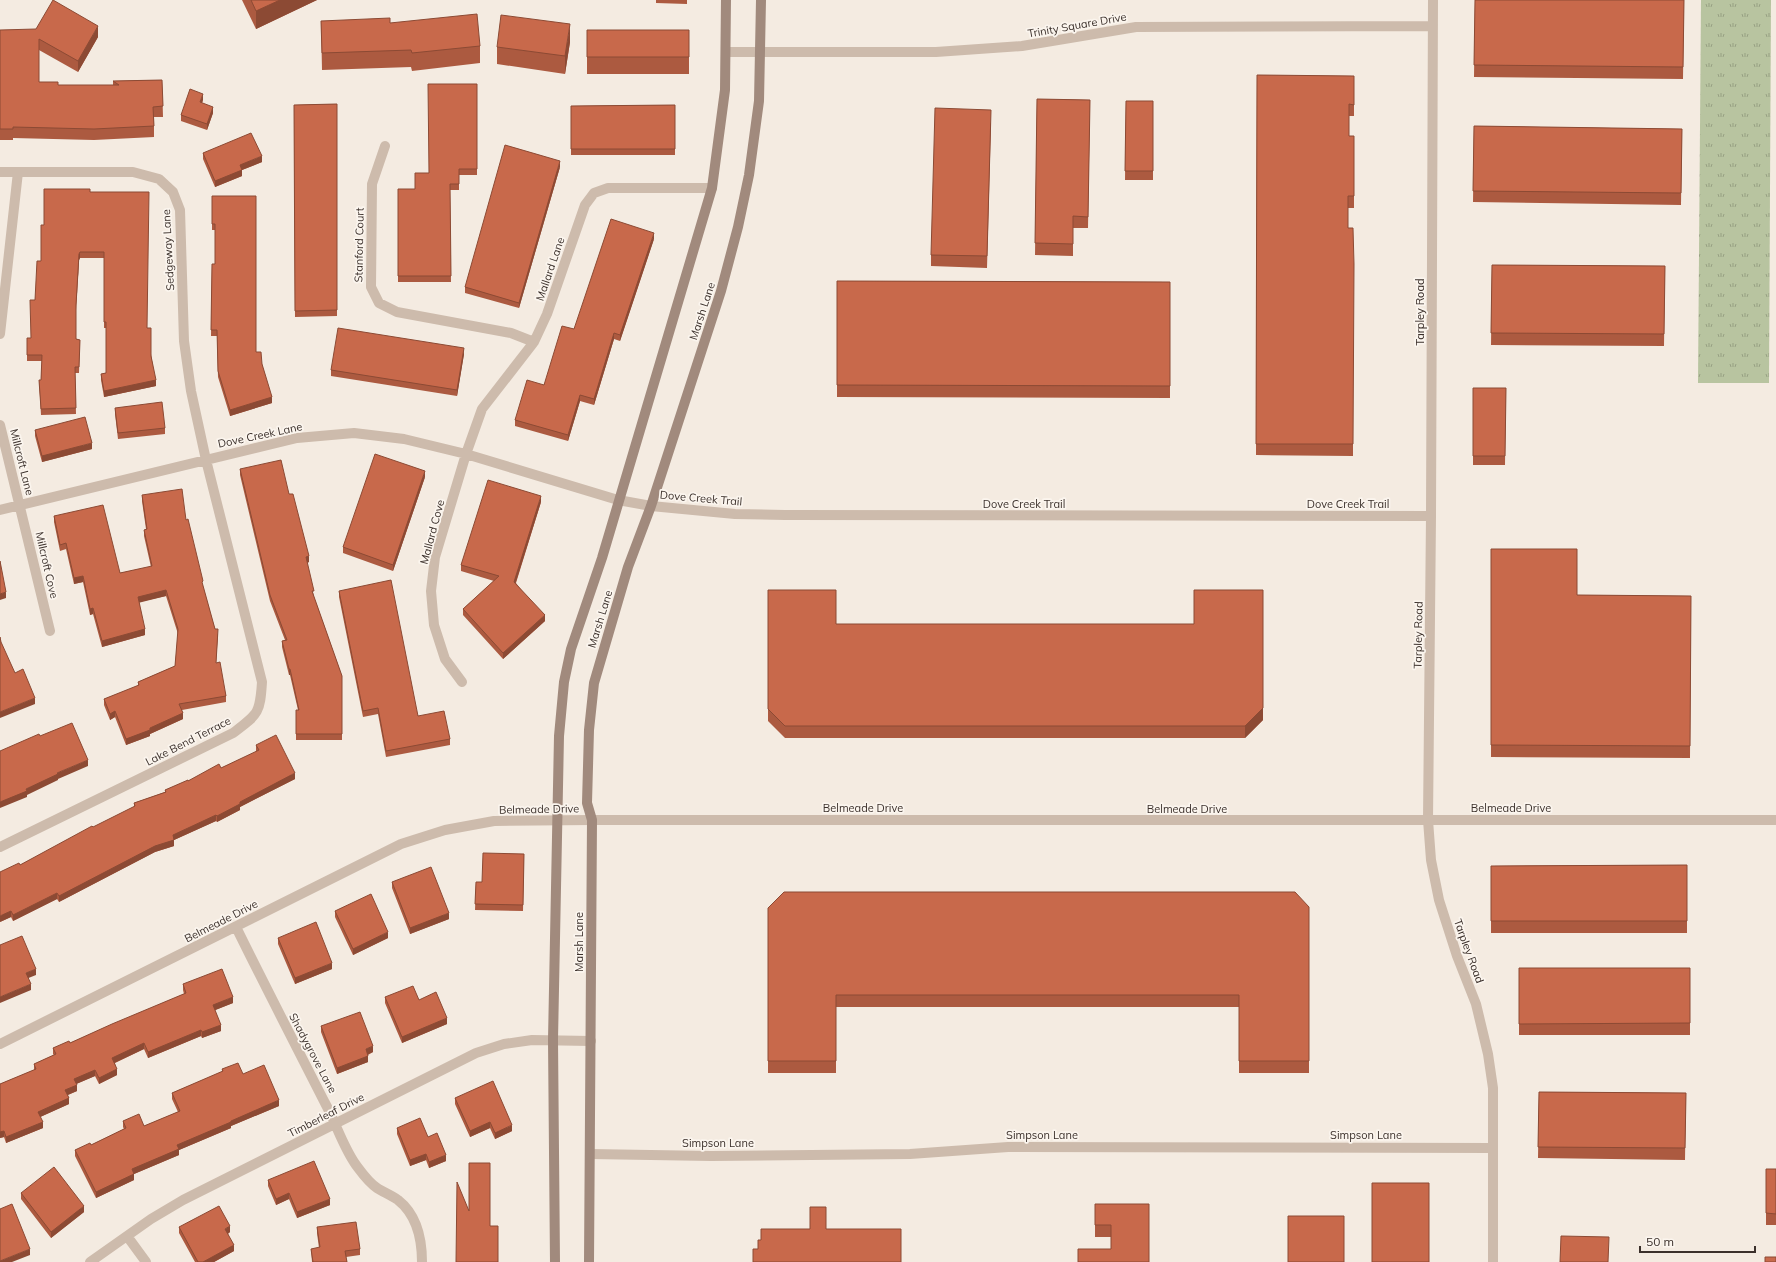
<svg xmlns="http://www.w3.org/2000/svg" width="1776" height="1262" font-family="Mulish,sans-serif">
<defs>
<pattern id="grass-tufts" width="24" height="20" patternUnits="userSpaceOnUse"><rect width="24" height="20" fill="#b8c4a0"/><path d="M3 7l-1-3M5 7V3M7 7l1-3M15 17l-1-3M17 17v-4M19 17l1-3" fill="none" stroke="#97a083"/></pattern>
</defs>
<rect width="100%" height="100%" fill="#f4ebe1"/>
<path fill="url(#grass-tufts)" d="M1701,0h70l-2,383h-71z"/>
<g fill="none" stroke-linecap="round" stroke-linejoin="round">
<path stroke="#cdbbac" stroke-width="10" d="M1433,0l-2,516 -3,304 3,40 8,40 18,56 19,48 12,50 5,34v174
M726,52h210l86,-6 114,-19 296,-1
M385,146l-13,38 -1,103 8,16 18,9 114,21 23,9
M0,172h133l26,7 14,13 7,18 4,131 7,50 15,69 56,222c-2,32 -4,32 -29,51l-233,114
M0,334l18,-162
M0,425l50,206
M0,510l297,-72 57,-5 50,6 62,15 152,46 33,6 84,8 50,1 646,1
M462,682l-17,-23 -11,-34 -3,-34 4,-34 31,-103 16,-45 52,-67 13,-28 38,-109 9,-12 14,-5h104
M236,927c29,59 59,117 89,176 11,20 18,44 31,62 6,8 12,17 21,23 6,4 14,7 21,12 19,15 24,38 24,62
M0,1044l401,-200 44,-14 49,-9 98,-1h1184
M590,1154l121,2 199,-2 98,-7 485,1
M127,1236l19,26
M90,1262l61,-43 32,-19 293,-147 28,-9 28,-4 59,1"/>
<path stroke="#a18a7d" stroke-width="10" d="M555,1262l-2,-222 6,-304 5,-54 7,-33 31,-91 110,-370 13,-98 1,-90
M589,1262l3,-442 -5,-17 2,-73 5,-47 34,-116 23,-61 70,-215 17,-64 11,-52 10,-74 2,-101"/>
</g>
<path fill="#ac5a40" d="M242,0h75l-61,29z
M656,0h31v4l-31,-1z
M1475,0h209l-1,79 -209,-2z
M321,21l69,2 90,23v17l-68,8 -1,-4 -89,3z
M0,30l98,7 -20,35 -39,-22v32l19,3h55v-4l49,-1 1,37h-9v20l-60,3 -81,-2v2h-13z
M587,30h102v44h-102z
M570,42l-5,32 -68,-10v-17z
M1257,75l97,1v40h-5v20h5v72h-6v20h5v228l-97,-1z
M477,84v91h-18v15h-9l1,92h-53v-93h17l14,-16z
M1037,99l53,1 -2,128h-15v28l-38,-1z
M203,100l-1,3 11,10 -6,17 -26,-9v-6z
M1126,101h27v79h-28z
M337,104v212l-42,1 -1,-212z
M675,105v50h-104v-49z
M991,122l-4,146 -56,-2v-11z
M1474,126l208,3 -1,76 -208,-3z
M203,153l59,9 -20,8v6l-27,11 -12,-28z
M560,167l-41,141 -54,-15v-6z
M90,192l57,136 9,58 -52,11 -3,-17v-6l5,-1v-45h-2v-70h-24l-1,2 -3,50v29l4,1 -1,33h-4l1,41 -35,1 -2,-35h2l1,-19h-15v-23h4l4,-38 6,-39 3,-36z
M212,196l44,156 6,12 10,39 -42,13 -12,-39 -1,-41h-6l1,-72h3v-34h-3z
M654,239l-34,102 -6,-2 -20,66 -14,-4 -12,40 -53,-15v-6l29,-35 30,-56z
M1492,265l173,1 -1,80 -173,-1z
M837,281l333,1v116l-333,-1z
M464,354l-7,42 -126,-20v-6z
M1473,388h33l-1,77h-32z
M115,408l50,20v6l-47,5 -3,-25z
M35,430l57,19 -50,13 -7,-26z
M240,469l49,25 20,68 -2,1 7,34 28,79v64h-46v-30h2l-8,-35h-1l-7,-28v-6l3,-1 -15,-39 -30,-126z
M425,477l-32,94 -50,-18v-6z
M142,495l44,25 17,67 12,42 3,6 -2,28 10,33v6l-44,8 1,9 -33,15v2l-24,9 -11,-28 -5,3 -6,-15v-6l34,-13v-4l37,-16 3,-32 -12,-38 -27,6 6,33 -43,12 -9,-33 -3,1 -7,-33 -9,2 -8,-35 -6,2 -6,-29v-6l66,57 31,-6 -7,-31v-6l2,-1 -4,-28z
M541,502l-25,81 29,38 -42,38 -40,-44v-6l31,-28 -33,-10v-6z
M1491,549l86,46 114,1 -1,162 -199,-1z
M768,590l68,34 427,96 -18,18h-460l-17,-17z
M339,591l79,125 32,23v6l-64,12 -8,-43 -15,3 -24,-120z
M256,745l39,34 -55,28v3l-23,12 -1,-1 -42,19v6l-19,6 -96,50 -2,-3 -44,22 -2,-4 -11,5 20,-57 114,-58v-4l31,-11v-2l56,-22 35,-16z
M524,854l-1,57 -48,-1 1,-28h6z
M1687,865v68h-196v-67z
M392,882l57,37 -39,15 -18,-46z
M1309,907v166h-70v-66h-403v66h-68v-165z
M335,911l53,27 -35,17 -18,-38z
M278,938l54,31 -37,15 -17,-40z
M1519,968h171v67h-171z
M183,984l50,19 -18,7 6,21 -19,7 -1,-2 -53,22 -4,-9 -29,14 2,12 -18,9 -4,-8 -19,8 1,7 -9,4 1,9 -29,13 3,11 -37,15 -2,-6 -4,1v-54l34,-14v-6l20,-9 -1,-1v-6l17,-5 114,-49 -1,-4z
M385,997l34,3 28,24 -45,19 -17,-40z
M321,1026l52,26 -5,3v7l-31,12 -16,-42z
M222,1069l21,5 36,32 -48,20v2l-52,22v5l-45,19v6l-38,18 -21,-42v-6l16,-5 33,-16 -1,-2v-6l21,5 34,-14 -6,-13v-6l50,-21z
M1539,1092l147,1 -1,67 -147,-2z
M455,1098l57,33 -17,8 -5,-11 -20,9 -15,-33z
M397,1128l31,9 18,24 -17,7 -3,-8 -16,6 -13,-32z
M1766,1169h10v56h-10z
M268,1180l62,25 -33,13 -8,-19 -13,6 -8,-19z
M21,1193l63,19 -33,26 -30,-39z
M1095,1204l54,58 -38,-13v-12h-16z
M179,1227l51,5 -2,2 6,17 -20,11h-19l-16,-29z
M317,1227l43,22v6l-14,2 1,5h-35l-1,-13 8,-1 -2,-15z"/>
<path fill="#8c4a34" d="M280,0h37l-61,29v-18z
M570,24v18l-5,32v-18z
M98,26v11l-20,35v-11z
M203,94v6l-3,8v-6z
M213,107v6l-6,17v-6z
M262,156v6l-20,8v6l-27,11v-6l25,-16z
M560,161v6l-41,141v-5z
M654,233v6l-34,102v-6z
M80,252v6l-1,2 -3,51 3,-57z
M614,333v6l-20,66v-6z
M464,348v6l-7,42v-6z
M156,380v6l-52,11v-6z
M580,395v6l-12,40v-6z
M272,397v6l-42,13v-6z
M92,443v6l-50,13v-6z
M425,471v6l-32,94v-6z
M541,496v6l-27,86v-6z
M309,556v6l-3,1v-6z
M83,576v6l-9,2v-6z
M166,590v6l-28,7v-6z
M6,592v6l-6,2v-6z
M93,608v6l-3,1v-6z
M545,615v6l-42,38v-6z
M145,629v6l-43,12v-6z
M289,669h1v6h-1z
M35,698v6l-35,14v-6z
M1263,708v12l-18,18v-12z
M115,711v6l-5,3v-6z
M183,713v6l-33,15v2l-24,9v-6z
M88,760v6l-30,13v1l-31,15v2l-27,11v-6l57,-29z
M295,773v6l-55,28v3l-23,12v-6l23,-14z
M216,815v6l-42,19v6l-19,6 -96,50v-6l114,-61z
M57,893v6l-44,22v-6z
M11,911v6l-11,5v-6z
M449,913v6l-39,15v-6z
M388,932v6l-35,17v-6z
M332,963v6l-37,15v-6z
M36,969v6l-10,4v-6z
M31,984v6l-31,13v-6z
M233,997v6l-20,8v-6z
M447,1018v6l-45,19v-6z
M221,1025v6l-19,7v-6z
M201,1030v6l-53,22v-6z
M144,1043v6l-32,15v-6z
M373,1046v6l-7,3v-6z
M368,1056v6l-31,12v-6z
M117,1069v6l-18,9v-6z
M95,1070v6l-21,9v-6z
M77,1085v6l-12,5v-6z
M69,1098v6l-31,14v-6z
M279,1100v6l-48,20v2l-52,22v5l-45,19v6l-38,18v-6l36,-23 45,-24 54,-24z
M43,1122v6l-37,15v-6z
M490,1122v6l-20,9v-6z
M512,1125v6l-17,8v-6z
M4,1131v6l-4,1v-6z
M426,1154v6l-16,6v-6z
M446,1155v6l-17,7v-6z
M289,1193v6l-13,6v-6z
M330,1199v6l-33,13v-6z
M84,1206v6l-33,26v-6z
M230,1226v6l-5,3v-6z
M234,1245v6l-20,11h-11z
M30,1249v6l-18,7h-12v-1z"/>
<path fill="#c8694b" stroke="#8c4a34" d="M53,0l45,26 -20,35 -39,-22v43h19v3h61l-6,-4 49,-1 1,26 -10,1 1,19 -60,3 -81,-2v2h-13v-99l36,-1z
M251,0h29l-24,11z
M1475,0h209l-1,67 -209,-2z
M477,14l3,32 -68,7 -1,-3 -89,3 -1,-32 69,-3v5z
M501,15l69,9 -5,32 -68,-9z
M587,30h102v27h-102z
M1257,75l97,1v29l-5,-1v32h5v60h-6v32h5l1,36 -1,180h-97z
M428,84h49v85h-18v15h-9l1,92h-53v-87h17v-16h14z
M190,89l13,5 -3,8 13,5 -6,17 -26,-9z
M1037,99l53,1 -2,117 -15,-1v28l-38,-1z
M1126,101h27v70h-28z
M337,104v206l-42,1 -1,-206z
M675,105v44h-104v-43z
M935,108l56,2 -4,146 -56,-1z
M1474,126l208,3 -1,64 -208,-2z
M251,133l11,23 -22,9 2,5 -27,11 -12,-28z
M505,145l55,16 -41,142 -54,-16z
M44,189h46v3h59l-2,136h4v28l5,24 -52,11 -3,-17 5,-1v-51h-2v-70h-24l-1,2 -3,51v34l4,1 -1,27h-4l1,41 -35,1 -2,-29h2l1,-25h-15v-17h4l-1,-38h5l2,-39h4v-36h3z
M212,196h44v156h5l1,12 10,33 -42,13 -12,-39 -1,-41h-6l1,-66h3v-40h-3z
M611,219l43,14 -34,102 -6,-2 -20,66 -14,-4 -12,40 -53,-15 12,-40 17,5 18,-59 12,3z
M1492,265l173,1 -1,68 -173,-1z
M837,281l333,1v104l-333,-1z
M338,328l126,20 -7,42 -126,-20z
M1473,388h33l-1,68h-32z
M162,402l3,26 -47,5 -3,-25z
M85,417l7,26 -50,13 -7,-26z
M375,454l50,17 -32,94 -50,-18z
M281,460l8,34h4l16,62 -3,1 8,34h-2l30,85v58h-46v-24h3l-9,-41h-1l-7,-28 5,-1 -17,-45 -30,-126z
M488,480l53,16 -27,86 31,33 -42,38 -40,-44 36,-33 -38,-11z
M182,489l4,31 2,-1 15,62 -1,1 13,47h3l-2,34 4,-1 6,34 -47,8 4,9 -33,15v2l-24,9 -11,-28 -5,3 -6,-15 35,-14 -1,-3 37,-16 3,-37 -12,-39 -28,7 7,32 -43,12 -9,-33 -3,1 -7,-33 -9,2 -8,-35 -6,2 -6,-29 49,-11 17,68 32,-7 -8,-36 3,-1 -5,-34z
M1491,549h86v46l114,1 -1,150 -199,-1z
M0,561l6,31 -6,2z
M391,580l27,136 26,-5 6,28 -64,12 -8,-43 -15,3 -24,-120z
M768,590h68v34h358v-34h69v118l-18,18h-460l-17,-17z
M0,637l1,5 14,31 8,-4 12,29 -35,14z
M72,723l16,37 -31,13 1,1 -32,15 1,2 -27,11v-51l39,-17 1,2z
M276,735l19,38 -55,29v2l-23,12 -1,-1 -43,20 1,5 -19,6 -96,50 -2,-3 -44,22 -2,-4 -11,5v-44l19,-9 1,2 72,-39 1,1 42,-21 -1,-3 32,-11 -1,-2 23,-10v1l31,-17 2,4 38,-18 -3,-5z
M483,853l41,1 -1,51 -48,-1 1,-22h6z
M1687,865v56h-196v-55z
M431,867l18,46 -39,15 -18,-46z
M784,892h511l14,15v154h-70v-66h-403v66h-68v-153z
M371,894l17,38 -35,17 -18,-38z
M316,922l16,41 -37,15 -17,-40z
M22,936l14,33 -10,4 5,11 -31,13v-52z
M1519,968h171v55l-171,1z
M222,969l11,28 -20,8 8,20 -19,7 -1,-2 -53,22 -4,-9 -32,15 5,11 -18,9 -4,-8 -21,9 3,6 -12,5 4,8 -31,14 5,10 -37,15 -2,-6 -4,1v-48l36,-15 -2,-5 22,-10 -3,-6 16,-7 1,2 42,-19 74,-31 -3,-9z
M413,986l6,14 17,-8 11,26 -45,19 -17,-40z
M360,1012l13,34 -7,3 2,7 -31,12 -16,-42z
M238,1063l5,11 21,-9 15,35 -48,21v1l-54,23 2,4 -47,20 2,5 -38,18 -21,-42 15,-7 1,2 35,-17 -3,-7 16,-7 5,12 36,-15 -8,-18 51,-22 -1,-2z
M493,1081l19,44 -17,8 -5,-11 -20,9 -15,-33z
M1539,1092l147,1 -1,55 -147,-1z
M420,1118l8,19 9,-4 9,22 -17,7 -3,-8 -16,6 -13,-32z
M314,1161l16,38 -33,13 -8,-19 -13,6 -8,-19z
M469,1163h21v63h8v36h-42l1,-80 12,29z
M54,1167l30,39 -33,26 -30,-39z
M1766,1169h10v45l-10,-1z
M1372,1183h57v79h-57z
M12,1204l18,45 -30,12v-52z
M1095,1204h54v58h-71v-13h33v-24h-16z
M219,1206l11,20 -5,3 9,16 -31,17h-5l-19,-35z
M810,1207h16v22h75v33h-148v-13h5v-9h3v-11h49z
M1288,1216h56v46h-56z
M356,1222l4,27 -15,2 2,11h-34l-2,-13 9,-2 -3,-20z
M1561,1236l48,1 -1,25h-48z
M1765,1257h11v5h-11z"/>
<g text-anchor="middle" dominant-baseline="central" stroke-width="3.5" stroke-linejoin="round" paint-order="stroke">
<g font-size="11" fill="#3b302b" stroke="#fbf5ee">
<text transform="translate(1077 25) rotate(-10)">Trinity Square Drive</text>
<text transform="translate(359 245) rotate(-89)">Stanford Court</text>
<text transform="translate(168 250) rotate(-93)">Sedgeway Lane</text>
<text transform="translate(550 269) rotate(-71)">Mallard Lane</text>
<text transform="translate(702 311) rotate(-72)">Marsh Lane</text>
<text transform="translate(1420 312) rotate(-90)">Tarpley Road</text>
<text transform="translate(260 435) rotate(-12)">Dove Creek Lane</text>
<text transform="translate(22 462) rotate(76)">Millcroft Lane</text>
<text transform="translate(701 498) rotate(5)">Dove Creek Trail</text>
<text x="1024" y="504">Dove Creek Trail</text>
<text x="1348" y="504">Dove Creek Trail</text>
<text transform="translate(432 532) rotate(-75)">Mallard Cove</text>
<text transform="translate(47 565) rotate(77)">Millcroft Cove</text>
<text transform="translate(600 619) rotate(-73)">Marsh Lane</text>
<text transform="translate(1418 635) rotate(-89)">Tarpley Road</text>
<text transform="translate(188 741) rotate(-27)">Lake Bend Terrace</text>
<text x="863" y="808">Belmeade Drive</text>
<text x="1511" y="808">Belmeade Drive</text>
<text transform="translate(539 809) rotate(-1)">Belmeade Drive</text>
<text x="1187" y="809">Belmeade Drive</text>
<text transform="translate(221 921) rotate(-27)">Belmeade Drive</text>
<text transform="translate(579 942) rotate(-90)">Marsh Lane</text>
<text transform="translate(1469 951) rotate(70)">Tarpley Road</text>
<text transform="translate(313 1053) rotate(62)">Shadygrove Lane</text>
<text transform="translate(326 1115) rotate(-27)">Timberleaf Drive</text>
<text x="1042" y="1135">Simpson Lane</text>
<text x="1366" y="1135">Simpson Lane</text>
<text x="718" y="1143">Simpson Lane</text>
</g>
</g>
<path d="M1640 1246v6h115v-6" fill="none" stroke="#3b302b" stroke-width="2"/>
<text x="1646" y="1246" font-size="12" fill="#3b302b" stroke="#fbf5ee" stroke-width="3" paint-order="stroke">50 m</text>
</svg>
